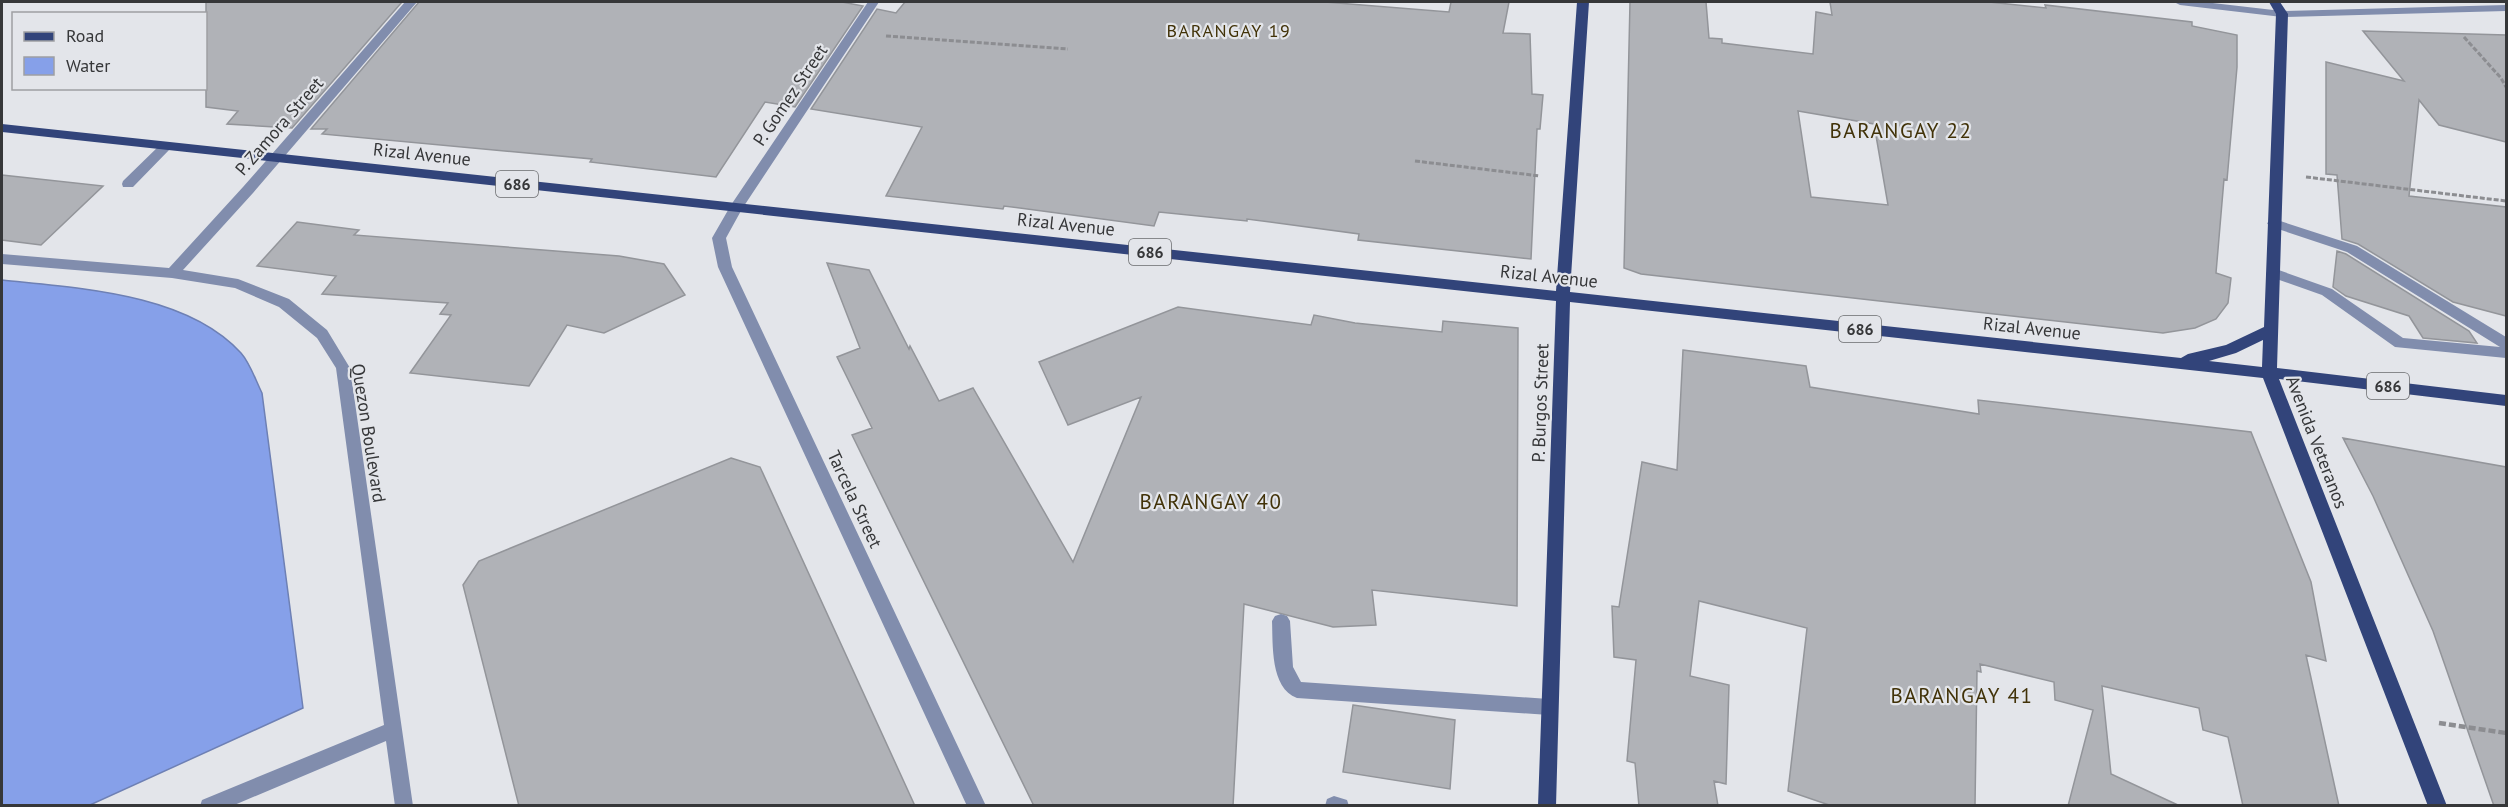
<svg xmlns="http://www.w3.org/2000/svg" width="2508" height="807" font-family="'PT Sans',sans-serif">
<rect width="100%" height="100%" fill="#e3e5ea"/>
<path fill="#86a0e9" stroke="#6e80b4" stroke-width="1.5" d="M2,280c76,8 185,13 239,73 9,10 15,28 21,40l41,315 -213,97h-88z"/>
<path fill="#b0b2b7" stroke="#93959a" stroke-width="1.5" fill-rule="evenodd" d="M206,2h196l-110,126 -65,-4 11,-13 -32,-4z
M419,2h423l21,4 -68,101 -30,-5 -49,75 -126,-15 2,-3 -270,-25 5,-5h-16z
M905,2h420l124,10 2,-10h58l-6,31 27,1 2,60 11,1 -3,34h-3l-6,130 -173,-19 1,-6 -112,-15v2l-88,-9 -5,14 -150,-20 -1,3 -117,-13 36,-69 -111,-18 66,-100 19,4z
M1630,2h76l3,36 13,1v4l91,11 3,-42 16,3 -2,-13h159l57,6 -1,-3 147,17v4l45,9v32l-10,113 -3,-1 -8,94 15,5 -3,25 -12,16 -21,9 -32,5 -522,-59 -17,-6zM1798,111l76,13 14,81 -77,-8z
M2363,31l143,4v107l-67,-17 -20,-25 -10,96 97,11v109l-53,-14 -95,-58 -16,-5 -5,-64 -11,-1v-112l78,19z
M2,175l101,11 -62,59 -39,-5z
M297,222l62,8 -5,5 265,21 45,8 21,31 -81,38 -37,-8 -38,61 -119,-13 41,-58 -11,-1 8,-11 -126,-9 14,-18 -79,-10z
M2337,251l9,3 123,77 8,12 -54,-5 -14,-22 -63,-20 -13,-9z
M827,263l42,7 40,79 1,-3 29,55 34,-13 100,174 68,-165 -73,28 -29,-63 139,-55 133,18 3,-10 41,8 87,9 1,-11 75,7 -1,278 -145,-16 4,35 -43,2 -89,-23 -11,202h-199l-182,-371 20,-7 -35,-71 23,-9z
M1683,350l123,16 4,21 169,27 -1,-14 273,32 60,150 15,79 -20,-6 33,151h-96l-15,-69 -25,-7 -4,-22 -97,-22 9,88 69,32h-112l25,-96 -38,-10 -1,-18 -74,-18 1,8 -4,-1 -2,135h-143l-44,-15 19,-163 -108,-27 -9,75 39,9 -3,99 -12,-3 4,25h-79l-4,-43 -8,-2 9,-101 -22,-3 -2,-51 7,1 23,-145 35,8z
M2343,438l163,29v339h-12l-61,-175 -60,-135z
M731,458l29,9 155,339h-396l-56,-221 16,-24z
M1353,705l102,15 -5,69 -107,-17z"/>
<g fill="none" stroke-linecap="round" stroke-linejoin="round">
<path stroke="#8c8d91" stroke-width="3" stroke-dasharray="5 2" stroke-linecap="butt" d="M886,36l182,13
M2464,37l37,41 5,9
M1415,161l125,15
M2306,177l200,24"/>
<path stroke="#8c8d91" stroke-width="4.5" stroke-dasharray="7 3" stroke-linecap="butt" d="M2439,723l67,10"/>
<path fill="#818dad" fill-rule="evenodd" d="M405,2h12l-164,191 -70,77 55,9 51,20 38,31 23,38 63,438h-18l-9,-65 -154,65h-32l2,-6 182,-75 -48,-357 -19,-30 -38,-31 -44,-19 -63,-10 -170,-14v-10l167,14 74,-81z
M868,2h11l-137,207 -16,29 6,29 254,539h-19l-249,-539 -6,-29 19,-33z
M2174,2h30l78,9 224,-6v6l-224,6 -102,-12z
M166,142l6,4 -2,3 -37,38h-10l-1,-3 1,-3 39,-38z
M2274,219l83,27 149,91v21l-111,-11 -73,-52 -54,-19 -2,-3 7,-5 59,21 71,49 97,9 -153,-95 -78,-26 -2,-3z
M1281,614l6,2 3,5 3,46 8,15 248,17 6,2 3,6 -3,6 -6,2 -252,-17c-27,-10 -24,-54 -25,-77l3,-5z
M1334,796l13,4 2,6h-24l2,-7z"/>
<path fill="#32447a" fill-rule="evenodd" d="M1577,2h12l-19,290 611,66 7,-4 38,-9 38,-18 12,-313 -7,-12h11l8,12 -11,354 229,27v11l-227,-27 168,427h-19l-165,-428 -693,-76 -14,504h-18l18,-505 -1554,-169v-8l1554,167zM2263,340l-1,27 -53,-6 27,-8z"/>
</g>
<g text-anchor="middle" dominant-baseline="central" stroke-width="4.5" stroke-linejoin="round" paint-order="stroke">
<g fill="#e3e5ea" stroke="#6a6b6e" stroke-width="1.5">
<rect x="496" y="171" width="42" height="26" rx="4.5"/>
<rect x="1129" y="239" width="42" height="26" rx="4.5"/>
<rect x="1839" y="316" width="42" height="26" rx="4.5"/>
<rect x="2367" y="373" width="42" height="26" rx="4.5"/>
</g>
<g font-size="16" font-weight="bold" fill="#363739">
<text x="517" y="184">686</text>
<text x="1150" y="252">686</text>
<text x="1860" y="329">686</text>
<text x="2388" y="386">686</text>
</g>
<g font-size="18" letter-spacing="1.5" fill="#413208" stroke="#e3e5ea">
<text x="1229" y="30">BARANGAY 19</text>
</g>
<g font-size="18" fill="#363739" stroke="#e3e5ea">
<text transform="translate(790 95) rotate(-56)">P. Gomez Street</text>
<text transform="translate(279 126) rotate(-49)">P. Zamora Street</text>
<text transform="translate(422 154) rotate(6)">Rizal Avenue</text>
<text transform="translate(1066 224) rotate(6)">Rizal Avenue</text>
<text transform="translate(1549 276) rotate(6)">Rizal Avenue</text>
<text transform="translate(2032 328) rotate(6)">Rizal Avenue</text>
<text transform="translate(1540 403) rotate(-88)">P. Burgos Street</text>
<text transform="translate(369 433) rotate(81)">Quezon Boulevard</text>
<text transform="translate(2317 442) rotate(69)">Avenida Veteranos</text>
<text transform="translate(855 499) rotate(65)">Tarcela Street</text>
</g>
<g font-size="21" letter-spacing="1.5" fill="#413208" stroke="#e3e5ea">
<text x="1901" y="130">BARANGAY 22</text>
<text x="1211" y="501">BARANGAY 40</text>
<text x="1962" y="695">BARANGAY 41</text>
</g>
</g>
<rect width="2508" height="807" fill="none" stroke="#363739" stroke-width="6"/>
<rect x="12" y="12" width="195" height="78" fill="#e3e5ea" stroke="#9e9fa3" stroke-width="1.5"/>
<rect x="24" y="32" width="30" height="9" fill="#32447a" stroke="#9e9fa3" stroke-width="1.5"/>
<text x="66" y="42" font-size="18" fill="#363739">Road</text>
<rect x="24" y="57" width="30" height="18" fill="#86a0e9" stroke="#9e9fa3" stroke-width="1.5"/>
<text x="66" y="72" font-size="18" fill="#363739">Water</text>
</svg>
